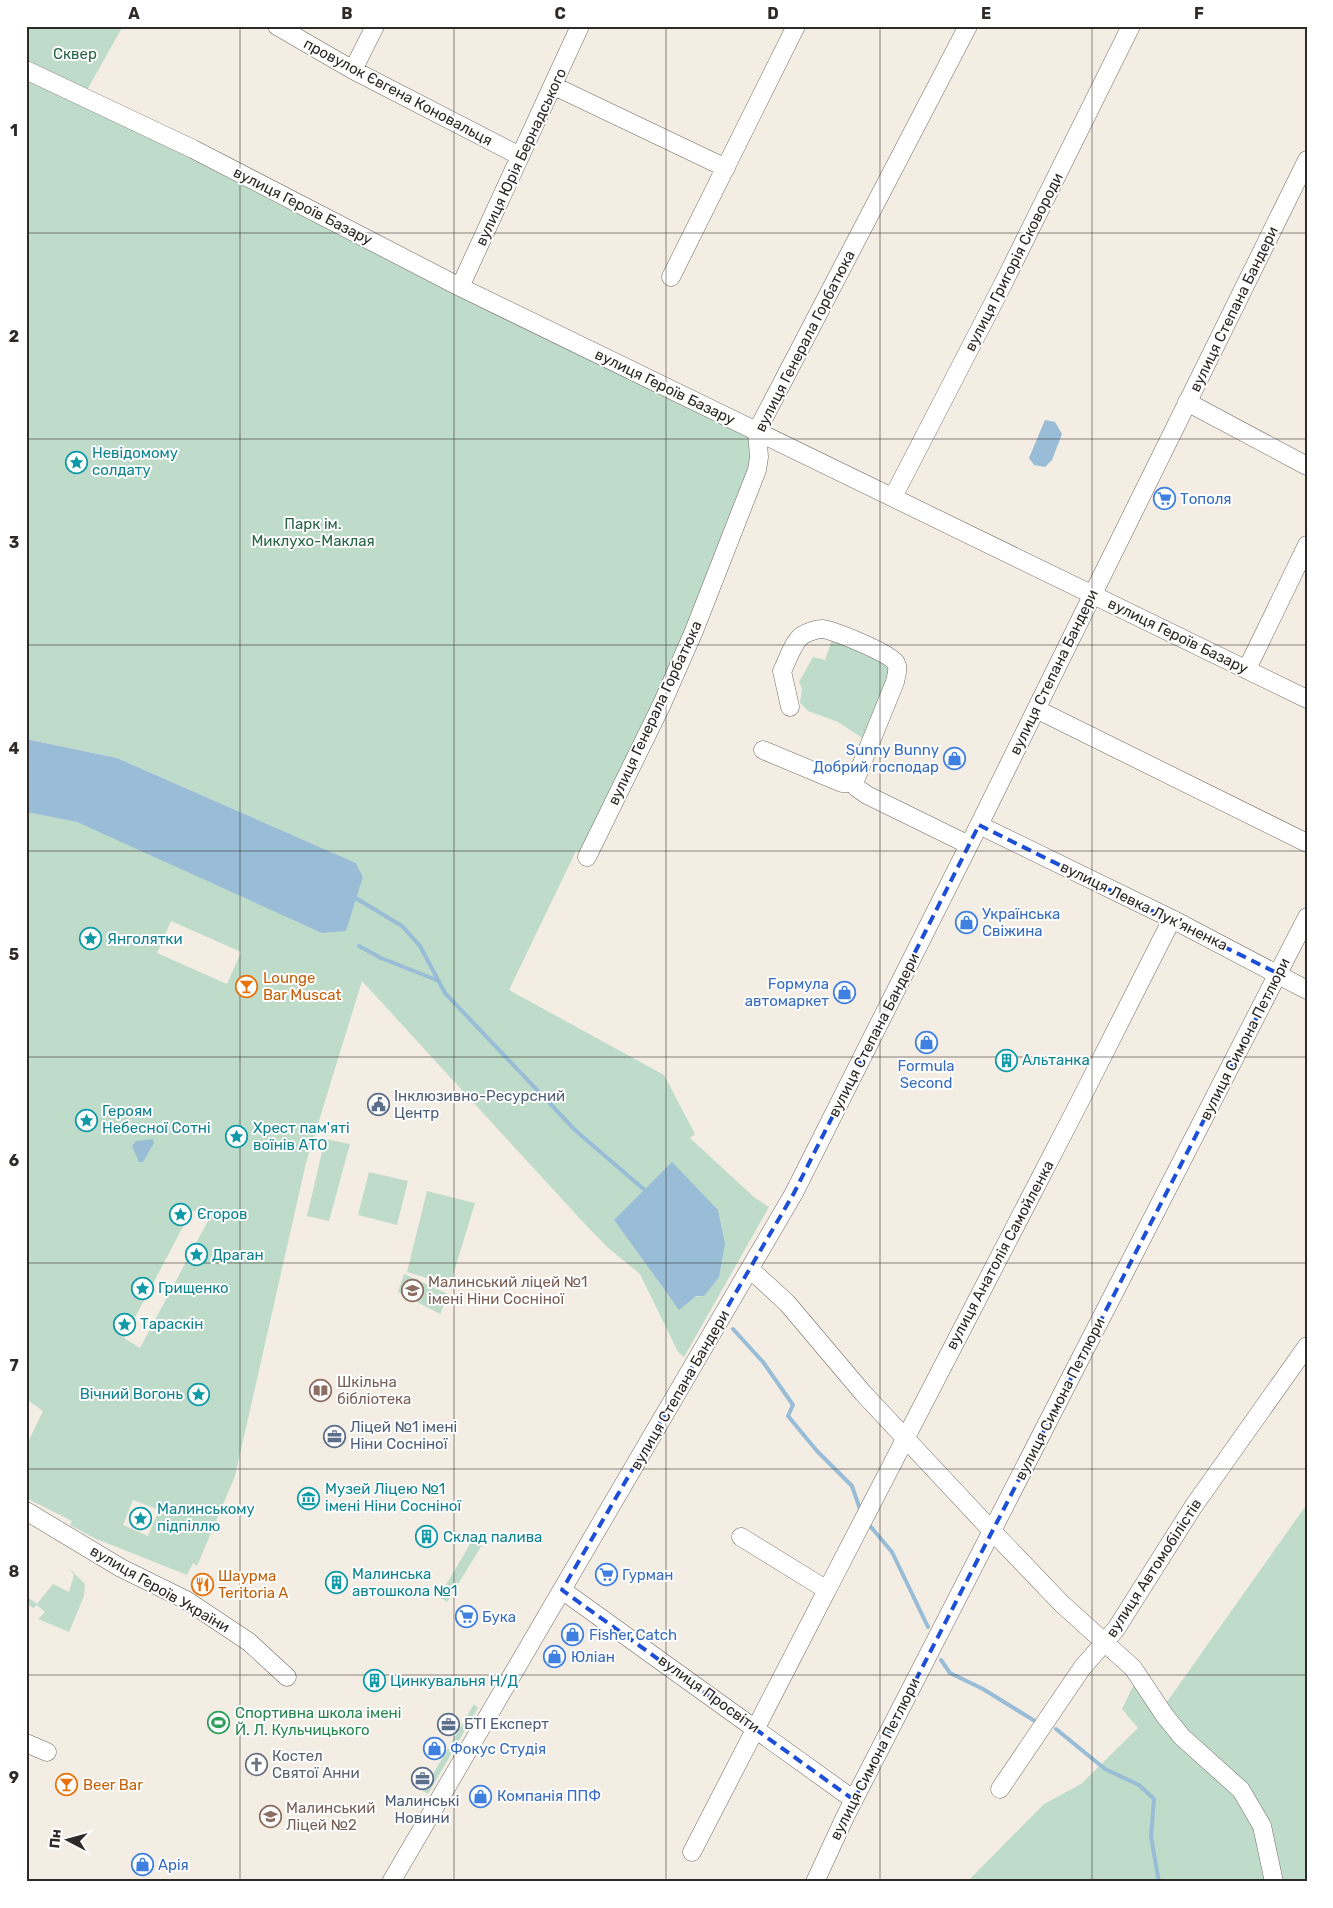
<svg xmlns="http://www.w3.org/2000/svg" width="1333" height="1908" font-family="Rubik,sans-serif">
<rect width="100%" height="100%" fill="#f4ede4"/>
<path fill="#bfdcca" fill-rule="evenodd" d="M26,26h97l-36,64 -61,-27z
M26,70l731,361 1,33 -171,393 -11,-6 -67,139 155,85 31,59 -5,4 65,60 14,9 -85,150 -6,-5 -38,-78 -33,-27 -24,-25 -221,-241 -56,182 -71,313 -38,90 -4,-3 -6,12 -93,-37 -24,-13 2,-4 -46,-23v-52l17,-35 -17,-12v-587l51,10 269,108 17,-53 -7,-14 -239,-105 -91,-19zM171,921l70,31 -14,32 -70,-31zM192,1210l18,7 -70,131 -16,-10zM718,1210l7,33 -21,53 -34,2 -56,-78zM133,1500l26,10 -11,26 -25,-11z
M833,637l60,31 -26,73 -29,-19 -30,-11 -8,-8 2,-14 -3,-7 14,-25 12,3z
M325,1139l25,5 -21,77 -22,-5z
M369,1172l39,9 -11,44 -39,-10z
M427,1191l48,12 -25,82 -43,-13z
M404,1274l44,20 -8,20 -42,-22z
M1307,1504v378h-340l77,-78 37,-20 57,-56 -16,-19 16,-33 26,30z
M471,1538l11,7 -35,57 -8,-5 31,-53 -2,-1z
M69,1568l16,16 -1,12 -15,36 -31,-13 7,-7 -8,-7 -4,3 -7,-5v-7l11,8 16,-20 16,8 5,-17z
M474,1704l4,4 -50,86 -5,-3z"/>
<path fill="#99bdd7" d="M1045,420l10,2 7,12 -10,26 -7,7 -11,-2 -5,-7z
M26,739l91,19 239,105 7,14 -17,54 -24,2 -245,-111 -51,-10z
M153,1139l1,4 -11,19h-4l-7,-16 4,-5z
M672,1162l46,48 7,33 -6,34 -15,19h-8l-17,14 -65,-90z"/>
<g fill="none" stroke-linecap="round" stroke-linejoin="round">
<path stroke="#99bdd7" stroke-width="4" d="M354,897l48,29 18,20 25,47 131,138 71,61
M359,946l22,12 58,23
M733,1329l30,33 30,43 -5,11 29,35 35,35 8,23
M871,1527l21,25 36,75
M941,1660l9,13 33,16 55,34
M1056,1729l49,40 34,16 15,14 -3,38 8,45"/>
<defs>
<path id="minor" d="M277,26l76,44 167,86
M26,70l167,79 267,138 847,412
M353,70l22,-44
M554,86l172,82
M671,277l125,-251
M460,287l120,-261
M1187,402l120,64
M893,497l108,-209 130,-262
M1247,669l60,-124
M1036,709l271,134
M763,750l79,33h12l41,-101c1,-6 4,-13 1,-19 -4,-9 -63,-33 -74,-34 -5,0 -14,3 -19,6 -10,6 -15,25 -21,36l8,36
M854,783l3,5 10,7 102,50
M979,825l193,94 135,71
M587,857l75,-153 32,-73 63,-161 2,-13 -2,-26 211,-405
M750,1269l37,34 76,90 129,138 70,73 71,64 32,48 17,21 59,53 21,36 12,56
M26,1511l95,57 65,32 63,42 38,35
M562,1590l292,210
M827,1590l252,-487 93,-184
M26,1743l21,9
M1000,1789l82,-121 34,-39 77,-122 114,-161
M692,1852l135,-262 -86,-53
M391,1882l403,-689 185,-368 328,-665
M815,1882l30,-65 462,-900"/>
</defs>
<use href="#minor" stroke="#706a62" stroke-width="19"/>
<use href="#minor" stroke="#fff" stroke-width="18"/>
</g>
<path fill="none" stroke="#1d4ed8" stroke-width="4" stroke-dasharray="10 6" stroke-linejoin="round" d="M979,825l300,149 -425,826 -292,-210 232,-397z"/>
<path fill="none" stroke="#2d2a27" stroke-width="1" stroke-opacity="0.55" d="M240,26v1856M454,26v1856M666,26v1856M880,26v1856M1092,26v1856M26,233h1281M26,439h1281M26,645h1281M26,851h1281M26,1057h1281M26,1263h1281M26,1469h1281M26,1675h1281"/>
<defs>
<symbol id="sight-ring" viewBox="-11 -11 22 22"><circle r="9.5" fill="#fff" stroke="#0f9aa8" stroke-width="1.5"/><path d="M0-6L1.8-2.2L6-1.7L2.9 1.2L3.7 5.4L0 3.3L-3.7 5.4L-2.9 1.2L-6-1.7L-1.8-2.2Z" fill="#0f9aa8"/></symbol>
<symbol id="supermarket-ring" viewBox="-11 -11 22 22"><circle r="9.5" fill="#fff" stroke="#3f7fe0" stroke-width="1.5"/><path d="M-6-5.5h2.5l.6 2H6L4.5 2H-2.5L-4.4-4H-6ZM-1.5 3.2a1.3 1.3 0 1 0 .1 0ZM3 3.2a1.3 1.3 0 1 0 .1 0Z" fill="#3f7fe0"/></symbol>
<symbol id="shop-ring" viewBox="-11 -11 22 22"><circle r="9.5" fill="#fff" stroke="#3f7fe0" stroke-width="1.5"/><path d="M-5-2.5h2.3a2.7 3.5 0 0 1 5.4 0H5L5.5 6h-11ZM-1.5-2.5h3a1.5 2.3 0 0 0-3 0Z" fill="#3f7fe0"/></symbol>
<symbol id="bar-ring" viewBox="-11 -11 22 22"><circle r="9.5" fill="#fff" stroke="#e8710a" stroke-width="1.5"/><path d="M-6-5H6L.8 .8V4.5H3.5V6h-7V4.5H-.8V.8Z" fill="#e8710a"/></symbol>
<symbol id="building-ring" viewBox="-11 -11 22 22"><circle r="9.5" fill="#fff" stroke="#0f9aa8" stroke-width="1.5"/><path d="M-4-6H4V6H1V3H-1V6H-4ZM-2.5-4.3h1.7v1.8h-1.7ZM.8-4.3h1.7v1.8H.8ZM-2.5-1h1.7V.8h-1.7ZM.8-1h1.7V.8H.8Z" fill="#0f9aa8"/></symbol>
<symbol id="civic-ring" viewBox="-11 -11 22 22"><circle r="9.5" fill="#fff" stroke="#5c6f8a" stroke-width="1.5"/><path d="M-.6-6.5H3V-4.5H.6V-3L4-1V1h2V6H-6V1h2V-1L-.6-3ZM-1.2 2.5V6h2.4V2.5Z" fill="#5c6f8a"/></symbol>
<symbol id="school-ring" viewBox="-11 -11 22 22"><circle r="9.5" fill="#fff" stroke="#8d6e63" stroke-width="1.5"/><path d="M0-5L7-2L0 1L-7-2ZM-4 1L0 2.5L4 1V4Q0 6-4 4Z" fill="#8d6e63"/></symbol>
<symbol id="library-ring" viewBox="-11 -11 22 22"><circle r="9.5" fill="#fff" stroke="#8d6e63" stroke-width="1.5"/><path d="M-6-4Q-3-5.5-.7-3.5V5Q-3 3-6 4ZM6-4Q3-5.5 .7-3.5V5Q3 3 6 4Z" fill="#8d6e63"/></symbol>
<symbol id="office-ring" viewBox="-11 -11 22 22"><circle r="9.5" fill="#fff" stroke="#5c6f8a" stroke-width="1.5"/><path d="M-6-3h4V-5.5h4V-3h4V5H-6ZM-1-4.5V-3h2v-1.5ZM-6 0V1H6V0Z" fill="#5c6f8a"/></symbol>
<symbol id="museum-ring" viewBox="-11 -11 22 22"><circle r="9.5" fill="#fff" stroke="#0f9aa8" stroke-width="1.5"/><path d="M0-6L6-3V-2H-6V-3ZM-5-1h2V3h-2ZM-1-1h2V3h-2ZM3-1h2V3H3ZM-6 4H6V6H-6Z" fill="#0f9aa8"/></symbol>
<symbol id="restaurant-ring" viewBox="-11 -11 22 22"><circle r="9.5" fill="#fff" stroke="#e8710a" stroke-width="1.5"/><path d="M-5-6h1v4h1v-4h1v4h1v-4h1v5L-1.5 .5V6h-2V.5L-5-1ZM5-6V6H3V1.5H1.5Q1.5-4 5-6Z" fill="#e8710a"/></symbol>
<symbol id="stadium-ring" viewBox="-11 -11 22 22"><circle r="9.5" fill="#fff" stroke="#2e9e5b" stroke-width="1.5"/><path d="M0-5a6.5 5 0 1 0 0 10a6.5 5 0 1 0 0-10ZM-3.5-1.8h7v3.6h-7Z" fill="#2e9e5b"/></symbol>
<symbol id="church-ring" viewBox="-11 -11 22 22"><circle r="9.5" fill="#fff" stroke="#6b7280" stroke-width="1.5"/><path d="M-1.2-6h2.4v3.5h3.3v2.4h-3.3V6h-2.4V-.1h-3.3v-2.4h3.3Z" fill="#6b7280"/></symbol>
</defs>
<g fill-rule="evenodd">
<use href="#sight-ring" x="64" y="450" width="25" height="25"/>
<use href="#supermarket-ring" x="1152" y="486" width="25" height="25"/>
<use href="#shop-ring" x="942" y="746" width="25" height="25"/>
<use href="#shop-ring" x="954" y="910" width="25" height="25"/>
<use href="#sight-ring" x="78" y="926" width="25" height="25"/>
<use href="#bar-ring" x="234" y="974" width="25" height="25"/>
<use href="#shop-ring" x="832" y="980" width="25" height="25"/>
<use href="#shop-ring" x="914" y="1030" width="25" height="25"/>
<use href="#building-ring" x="994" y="1048" width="25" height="25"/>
<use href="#civic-ring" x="366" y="1092" width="25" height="25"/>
<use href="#sight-ring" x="74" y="1108" width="25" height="25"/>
<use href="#sight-ring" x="224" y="1124" width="25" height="25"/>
<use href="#sight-ring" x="168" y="1202" width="25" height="25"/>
<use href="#sight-ring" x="184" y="1242" width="25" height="25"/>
<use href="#sight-ring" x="130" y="1276" width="25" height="25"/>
<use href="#school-ring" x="400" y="1278" width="25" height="25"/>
<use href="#sight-ring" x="112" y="1312" width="25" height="25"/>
<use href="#library-ring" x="308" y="1378" width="25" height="25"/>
<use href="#sight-ring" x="186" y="1382" width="25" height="25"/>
<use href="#office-ring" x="322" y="1424" width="25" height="25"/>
<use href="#museum-ring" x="296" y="1486" width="25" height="25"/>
<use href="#sight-ring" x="128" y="1506" width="25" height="25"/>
<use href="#building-ring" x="414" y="1524" width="25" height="25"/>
<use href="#supermarket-ring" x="594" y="1562" width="25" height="25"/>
<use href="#building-ring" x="324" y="1570" width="25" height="25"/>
<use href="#restaurant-ring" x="190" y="1572" width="25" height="25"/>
<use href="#supermarket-ring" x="454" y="1604" width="25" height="25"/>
<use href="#shop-ring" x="560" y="1622" width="25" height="25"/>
<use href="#shop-ring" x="542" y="1644" width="25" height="25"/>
<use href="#building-ring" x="362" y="1668" width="25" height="25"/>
<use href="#stadium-ring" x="206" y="1710" width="25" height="25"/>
<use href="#office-ring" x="436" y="1712" width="25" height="25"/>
<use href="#shop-ring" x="422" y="1736" width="25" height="25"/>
<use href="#church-ring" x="244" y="1752" width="25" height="25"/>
<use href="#office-ring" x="410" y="1766" width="25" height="25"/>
<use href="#bar-ring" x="54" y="1772" width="25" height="25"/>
<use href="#shop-ring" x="468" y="1784" width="25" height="25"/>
<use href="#school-ring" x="258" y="1804" width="25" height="25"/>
<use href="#shop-ring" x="130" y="1852" width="25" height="25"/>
</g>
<g text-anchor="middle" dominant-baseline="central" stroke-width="4" stroke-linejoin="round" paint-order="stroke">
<g font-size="15" fill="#266444" stroke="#fff">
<text x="75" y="54">Сквер</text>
<text x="313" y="524">Парк ім.<tspan x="313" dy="17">Миклухо-Маклая</tspan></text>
</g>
<g font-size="15" fill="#2d2a27" stroke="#fff">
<text transform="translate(398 92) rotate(28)">провулок Євгена Коновальця</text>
<text transform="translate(521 157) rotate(-65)">вулиця Юрія Бернадського</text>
<text transform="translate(303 206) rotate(27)">вулиця Героїв Базару</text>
<text transform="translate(1014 262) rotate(-63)">вулиця Григорія Сковороди</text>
<text transform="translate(1234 309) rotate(-64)">вулиця Степана Бандери</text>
<text transform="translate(805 341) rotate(-63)">вулиця Генерала Горбатюка</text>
<text transform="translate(665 387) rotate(26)">вулиця Героїв Базару</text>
<text transform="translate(1178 636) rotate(26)">вулиця Героїв Базару</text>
<text transform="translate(1054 672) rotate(-64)">вулиця Степана Бандери</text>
<text transform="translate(655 713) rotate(-65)">вулиця Генерала Горбатюка</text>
<text transform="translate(1144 906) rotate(26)">вулиця Левка Лук'яненка</text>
<text transform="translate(874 1035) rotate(-63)">вулиця Степана Бандери</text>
<text transform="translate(1245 1039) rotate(-63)">вулиця Симона Петлюри</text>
<text transform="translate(1000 1255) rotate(-62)">вулиця Анатолія Самойленка</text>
<text transform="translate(680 1390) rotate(-60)">вулиця Степана Бандери</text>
<text transform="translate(1060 1399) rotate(-63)">вулиця Симона Петлюри</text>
<text transform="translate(1154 1568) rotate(-57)">вулиця Автомобілістів</text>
<text transform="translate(160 1589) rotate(30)">вулиця Героїв України</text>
<text transform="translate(709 1694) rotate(36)">вулиця Просвіти</text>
<text transform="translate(875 1759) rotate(-63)">вулиця Симона Петлюри</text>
</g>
<g font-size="15" fill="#0d838f" stroke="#fff" text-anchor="start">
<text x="92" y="453">Невідомому<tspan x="92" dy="17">солдату</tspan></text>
<text x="107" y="939">Янголятки</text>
<text x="1022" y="1060">Альтанка</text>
<text x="102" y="1111">Героям<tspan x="102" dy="17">Небесної Сотні</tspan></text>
<text x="253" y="1128">Хрест пам'яті<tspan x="253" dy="17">воїнів АТО</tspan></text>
<text x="197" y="1214">Єгоров</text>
<text x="212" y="1255">Драган</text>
<text x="158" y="1288">Грищенко</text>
<text x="140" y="1324">Тараскін</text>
<text x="183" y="1394" text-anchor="end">Вічний Вогонь</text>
<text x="325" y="1489">Музей Ліцею №1<tspan x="325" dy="17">імені Ніни Сосніної</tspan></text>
<text x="157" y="1509">Малинському<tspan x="157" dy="17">підпіллю</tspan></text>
<text x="443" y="1537">Склад палива</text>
<text x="352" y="1574">Малинська<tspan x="352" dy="17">автошкола №1</tspan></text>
<text x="390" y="1681">Цинкувальня Н/Д</text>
</g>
<g font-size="15" fill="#366cbe" stroke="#fff" text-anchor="start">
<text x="1180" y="499">Тополя</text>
<text x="939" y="750" text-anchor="end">Sunny Bunny<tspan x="939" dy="17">Добрий господар</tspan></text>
<text x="982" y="914">Українська<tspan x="982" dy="17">Свіжина</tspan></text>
<text x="829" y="984" text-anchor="end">Fормула<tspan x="829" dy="17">автомаркет</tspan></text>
<text x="926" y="1066" text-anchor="middle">Formula<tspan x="926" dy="17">Second</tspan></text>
<text x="622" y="1575">Гурман</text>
<text x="482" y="1617">Бука</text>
<text x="589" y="1635">Fisher Catch</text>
<text x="571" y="1657">Юліан</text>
<text x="450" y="1749">Фокус Студія</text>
<text x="497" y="1796">Компанія ППФ</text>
<text x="158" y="1865">Арія</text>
</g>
<g font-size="15" fill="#c56008" stroke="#fff" text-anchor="start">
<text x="263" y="978">Lounge<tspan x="263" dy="17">Bar Muscat</tspan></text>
<text x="218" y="1576">Шаурма<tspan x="218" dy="17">Teritoria A</tspan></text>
<text x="83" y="1785">Beer Bar</text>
</g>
<g font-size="15" fill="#4e5e75" stroke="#fff" text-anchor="start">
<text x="394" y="1096">Інклюзивно-Ресурсний<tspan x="394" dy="17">Центр</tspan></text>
<text x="350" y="1427">Ліцей №1 імені<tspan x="350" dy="17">Ніни Сосніної</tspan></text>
<text x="464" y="1724">БТІ Експерт</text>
<text x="422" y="1801" text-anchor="middle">Малинські<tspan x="422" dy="17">Новини</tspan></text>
</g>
<g font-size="15" fill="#785e54" stroke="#fff" text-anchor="start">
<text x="428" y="1282">Малинський ліцей №1<tspan x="428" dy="17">імені Ніни Сосніної</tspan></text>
<text x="337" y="1382">Шкільна<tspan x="337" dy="17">бібліотека</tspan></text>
<text x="286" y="1808">Малинський<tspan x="286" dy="17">Ліцей №2</tspan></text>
</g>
<g font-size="15" fill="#27864d" stroke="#fff" text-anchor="start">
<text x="235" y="1713">Спортивна школа імені<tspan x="235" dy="17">Й. Л. Кульчицького</tspan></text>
</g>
<g font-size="15" fill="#5b616d" stroke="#fff" text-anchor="start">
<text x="272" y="1756">Костел<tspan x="272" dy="17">Святої Анни</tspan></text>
</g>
</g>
<rect width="1333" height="1908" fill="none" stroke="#ffffff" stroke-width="55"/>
<g transform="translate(68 1840) rotate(276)" stroke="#ffffff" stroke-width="4" paint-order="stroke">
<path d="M0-4L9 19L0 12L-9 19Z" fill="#2d2a27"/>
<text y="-8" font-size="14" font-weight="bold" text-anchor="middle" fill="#2d2a27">Пн</text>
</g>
<rect x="28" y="28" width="1278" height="1852" fill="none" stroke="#2d2a27" stroke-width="2"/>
<g font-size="16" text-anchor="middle" font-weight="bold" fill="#2d2a27">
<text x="134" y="19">A</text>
<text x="347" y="19">B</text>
<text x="560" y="19">C</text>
<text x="773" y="19">D</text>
<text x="986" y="19">E</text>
<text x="1199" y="19">F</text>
<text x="14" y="136">1</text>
<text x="14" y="342">2</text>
<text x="14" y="548">3</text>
<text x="14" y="754">4</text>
<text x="14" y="960">5</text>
<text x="14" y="1166">6</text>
<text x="14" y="1371">7</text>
<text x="14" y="1577">8</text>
<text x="14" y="1783">9</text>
</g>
</svg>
